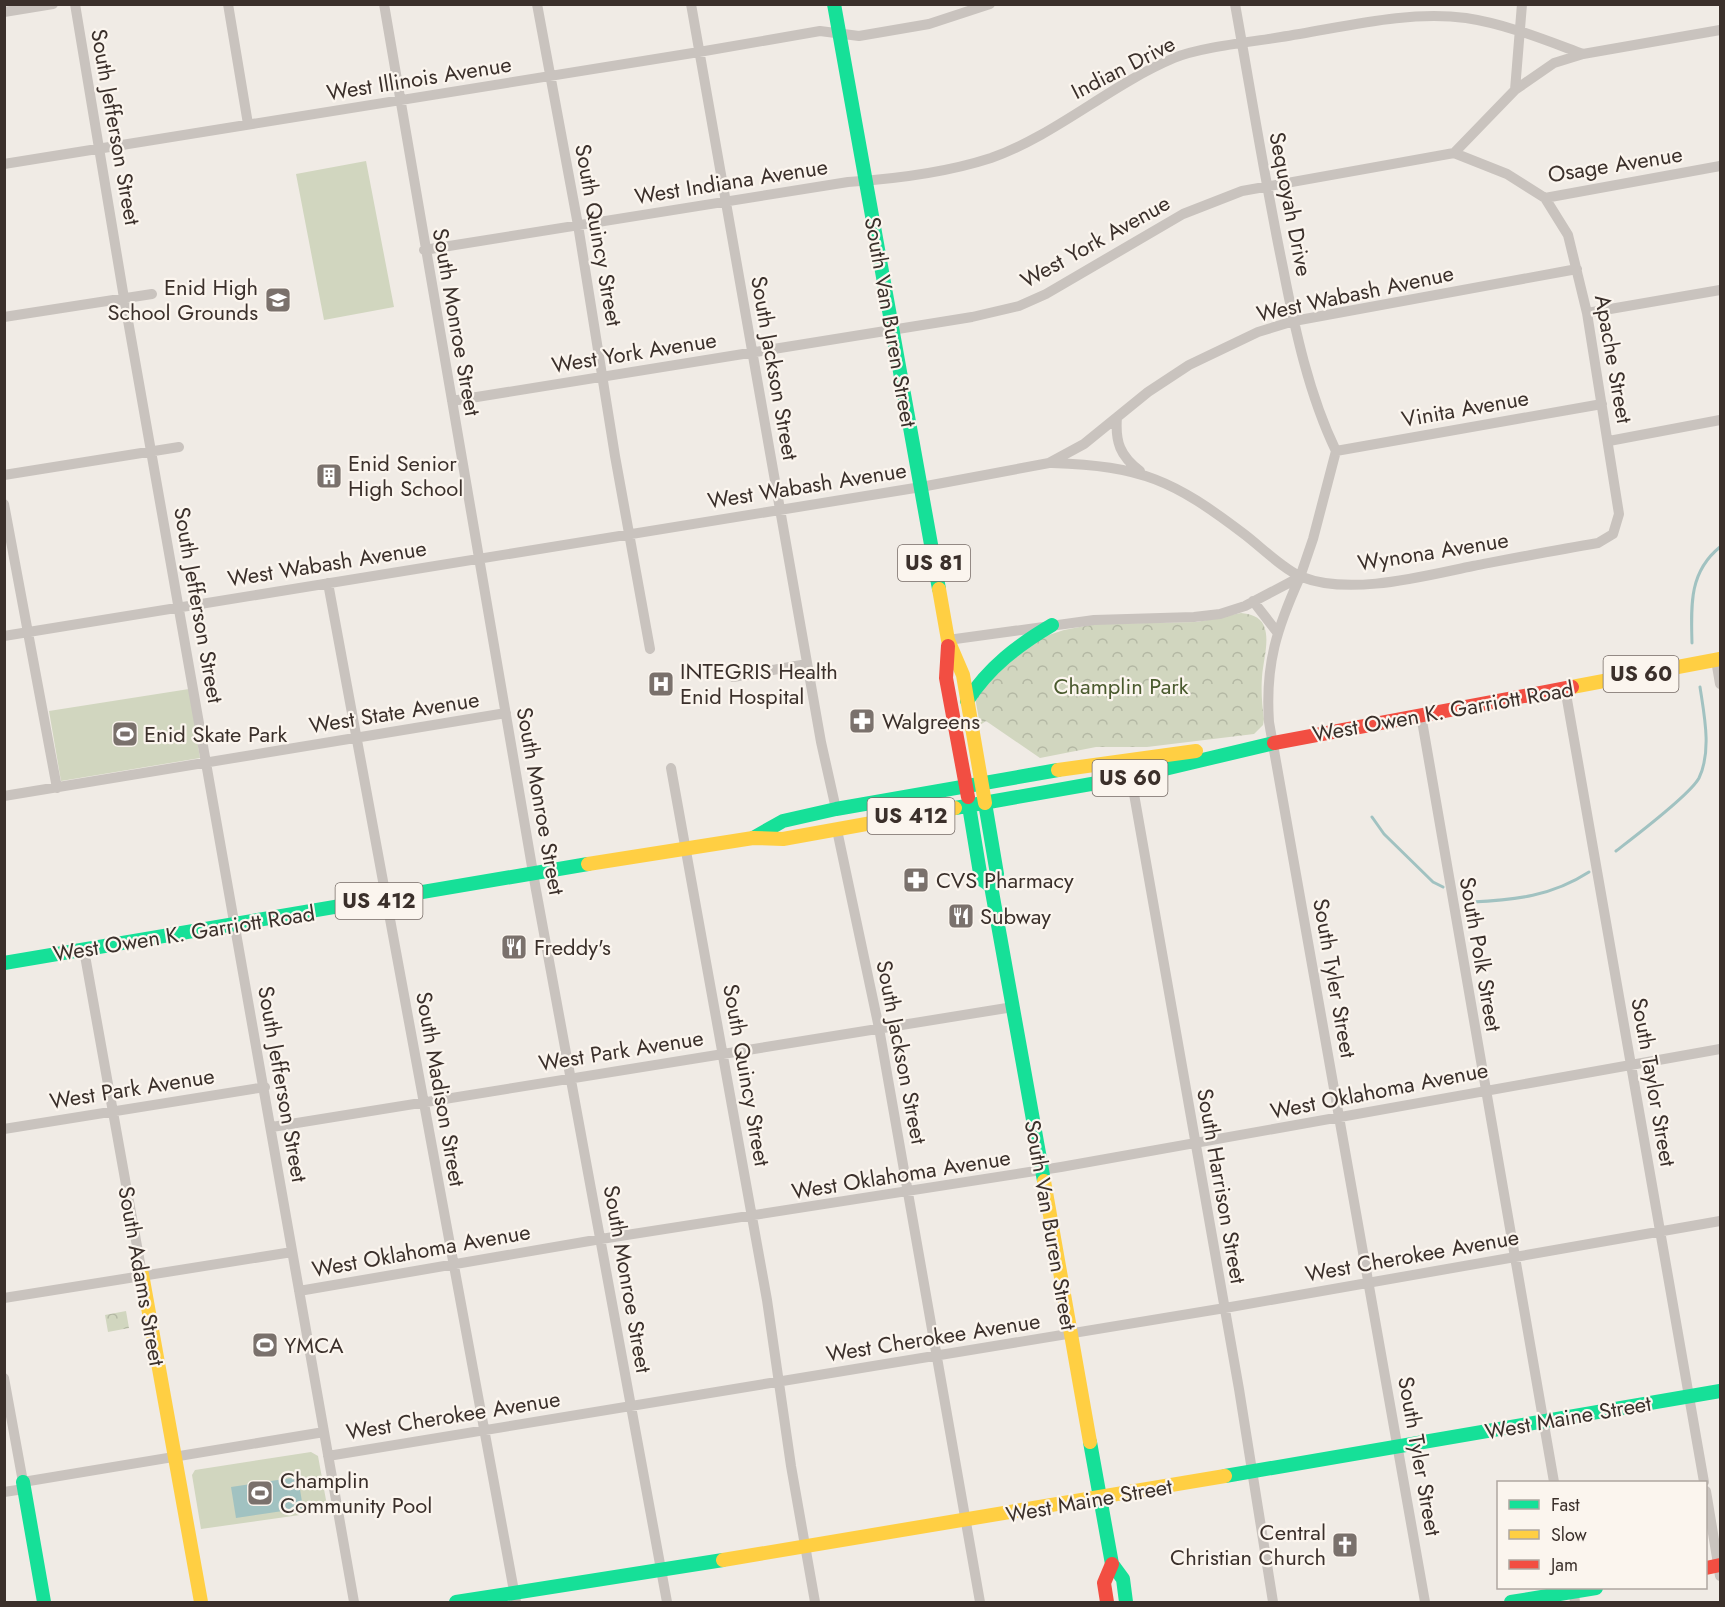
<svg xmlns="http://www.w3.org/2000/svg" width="1725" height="1607" font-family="Jost,sans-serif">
<defs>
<pattern id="park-crowns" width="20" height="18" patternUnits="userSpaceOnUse" patternTransform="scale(1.5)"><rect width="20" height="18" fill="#d1d6bf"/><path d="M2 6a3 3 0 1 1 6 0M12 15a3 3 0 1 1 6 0" fill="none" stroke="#b4b8a4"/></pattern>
</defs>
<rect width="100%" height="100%" fill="#f0ebe5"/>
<path fill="url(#park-crowns)" d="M1241,613c9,1 19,3 23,13 6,14 -1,36 -2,51 -1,14 0,28 2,42l-1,6 -9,9 -107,13h-51l-56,11 -54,-37 -6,4 -5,-28 11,-16 54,-43 24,-8 31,-6 102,-2z
M126,1311l3,17 -21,4 -3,-17z"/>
<path fill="#d1d6bf" d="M366,161l28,146 -70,13 -28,-146z
M189,689l11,69 -139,23 -12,-70z
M311,1452l7,4 10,55 -127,18 -9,-54 3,-5z"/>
<path fill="#a1c2c1" d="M298,1477l5,31 -67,10 -5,-31z"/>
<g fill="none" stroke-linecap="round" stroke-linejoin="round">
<path stroke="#a1c2c1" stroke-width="3" d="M1692,643c-1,-38 -3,-71 28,-96
M1372,817l12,17 49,48 10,5
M1616,851c18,-14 74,-56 83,-73 13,-27 5,-64 1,-91
M1472,902c43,-2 80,-6 117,-30"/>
<path stroke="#c9c3be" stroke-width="10" d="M75,4l49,294 230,1304
M228,4l20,120
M384,4l152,886 131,712
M537,4l41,221 37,231 35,193
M691,4l130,738 15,67
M4,12l49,-8
M1515,90l7,-86
M1454,153l53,21 38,24 175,-32
M4,164l695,-112 121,-21 39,5 70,-12 61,-20
M424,250l424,-68c47,-3 97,-9 143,-24 65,-23 119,-73 183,-100 26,-11 78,-16 107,-21 60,-9 124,-27 185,-19 40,6 79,22 117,36
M1587,313l133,-23
M4,317l148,-23
M452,401l520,-84 47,-11 27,-12 137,-80 59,-23 212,-38 61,-63 39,-27 29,-9 137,-24
M1117,417c-2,25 3,39 23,54
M1609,441l111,-21
M1336,451l266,-47
M1052,463c90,3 121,17 192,71 16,12 40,36 58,43 48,19 122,-1 171,-11 42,-8 83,-16 125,-23l15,-9 6,-20 -32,-201 -19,-78 -23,-37
M4,475l175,-28
M4,504l53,284
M1300,577c-23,51 -35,87 -31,145l156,880
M328,583l188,1019
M1253,601l24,31
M4,636l917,-149 128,-24 35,-19 64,-52 41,-27 69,-33 36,-11 283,-52
M948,640l146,-20 100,-3 26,-3 25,-8 55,-29 13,-38 23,-88c-27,-56 -41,-121 -53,-183 -18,-87 -32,-175 -48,-264
M1716,660l4,24
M733,677l74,-13
M1565,688l139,794
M1421,715l133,767
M671,768l96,532 24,166 24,136
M1131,777l108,612 34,213
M4,796l502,-83
M837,830l42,198 101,574
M84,950l58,324
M272,1127l741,-120
M4,1129l261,-42
M299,1291l302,-52 460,-72 659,-118
M4,1298l288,-46
M4,1378l19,104 301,-50
M328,1456l897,-148 495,-87
M1706,1491l14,85
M4,1492l20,-3
M1573,1588l2,14"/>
<path stroke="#16e098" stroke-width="14" d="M834,4l105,585
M967,701c22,-34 51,-56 85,-76
M985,803l12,71 -6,12 53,295
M969,806l12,73 10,7
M955,808l176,-31 143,-34
M753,838l30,-17 53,-12 222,-39
M4,963l584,-99
M1090,1442l22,122 11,15 3,23
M1225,1476l495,-85
M23,1482l21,120
M456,1602l267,-42
M1511,1602l85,-14"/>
<path stroke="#ffcf43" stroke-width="14" d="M939,589l9,51 15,35 22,128
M1572,687l148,-28
M1058,770l138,-19
M588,864l165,-26 30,1 172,-31
M1044,1181l46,261
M142,1274l59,328
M723,1560l502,-84"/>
<path stroke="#f24e42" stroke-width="14" d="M948,646l-2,32 22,119
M1274,743l298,-56
M1706,1568l14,-3
M1107,1602l-3,-19 8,-19"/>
</g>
<defs>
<symbol id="school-square" viewBox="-11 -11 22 22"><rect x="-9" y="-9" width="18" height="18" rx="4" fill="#7a716c" stroke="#fbf5ee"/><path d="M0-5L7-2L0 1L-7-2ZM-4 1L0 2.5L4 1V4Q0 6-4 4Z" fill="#fff"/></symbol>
<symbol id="building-square" viewBox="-11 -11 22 22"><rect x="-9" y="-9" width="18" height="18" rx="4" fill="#7a716c" stroke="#fbf5ee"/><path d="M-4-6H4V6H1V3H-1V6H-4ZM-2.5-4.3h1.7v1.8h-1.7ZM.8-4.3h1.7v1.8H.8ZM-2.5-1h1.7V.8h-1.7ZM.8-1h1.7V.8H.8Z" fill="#fff"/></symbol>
<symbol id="hospital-square" viewBox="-11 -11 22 22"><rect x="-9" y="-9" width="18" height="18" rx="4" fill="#7a716c" stroke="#fbf5ee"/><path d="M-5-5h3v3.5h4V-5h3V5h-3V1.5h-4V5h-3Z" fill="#fff"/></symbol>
<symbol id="pharmacy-square" viewBox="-11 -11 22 22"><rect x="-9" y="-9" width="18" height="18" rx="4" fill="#7a716c" stroke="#fbf5ee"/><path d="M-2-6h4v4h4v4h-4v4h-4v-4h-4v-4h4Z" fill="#fff"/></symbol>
<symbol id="stadium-square" viewBox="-11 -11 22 22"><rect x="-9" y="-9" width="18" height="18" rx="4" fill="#7a716c" stroke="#fbf5ee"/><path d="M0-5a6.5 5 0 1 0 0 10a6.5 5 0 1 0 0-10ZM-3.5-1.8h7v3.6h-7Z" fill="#fff"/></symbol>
<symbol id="restaurant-square" viewBox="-11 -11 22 22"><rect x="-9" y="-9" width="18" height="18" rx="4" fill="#7a716c" stroke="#fbf5ee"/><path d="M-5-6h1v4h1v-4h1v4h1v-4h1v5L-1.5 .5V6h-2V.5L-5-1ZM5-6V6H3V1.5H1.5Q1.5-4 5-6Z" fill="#fff"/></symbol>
<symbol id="church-square" viewBox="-11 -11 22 22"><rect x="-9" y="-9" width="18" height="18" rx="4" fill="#7a716c" stroke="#fbf5ee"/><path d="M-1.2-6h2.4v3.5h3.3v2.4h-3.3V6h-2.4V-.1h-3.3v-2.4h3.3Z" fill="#fff"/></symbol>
</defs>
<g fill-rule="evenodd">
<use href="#school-square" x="263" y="285" width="30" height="30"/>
<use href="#building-square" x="314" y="461" width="30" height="30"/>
<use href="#hospital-square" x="646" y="669" width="30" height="30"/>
<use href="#pharmacy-square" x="847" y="706" width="30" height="30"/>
<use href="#stadium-square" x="110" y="719" width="30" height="30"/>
<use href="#pharmacy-square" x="901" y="865" width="30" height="30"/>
<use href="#restaurant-square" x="946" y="901" width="30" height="30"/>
<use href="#restaurant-square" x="499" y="932" width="30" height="30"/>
<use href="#stadium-square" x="250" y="1330" width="30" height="30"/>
<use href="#stadium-square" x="245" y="1478" width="30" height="30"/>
<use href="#church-square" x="1330" y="1530" width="30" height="30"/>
</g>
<g text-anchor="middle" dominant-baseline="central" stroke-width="4.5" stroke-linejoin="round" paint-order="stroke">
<g fill="#fbf5ee" stroke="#756b66" stroke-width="1.5">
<rect x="898" y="545" width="72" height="36" rx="4.5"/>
<rect x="1603.5" y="656" width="75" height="36" rx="4.5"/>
<rect x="1092.5" y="760" width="75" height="36" rx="4.5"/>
<rect x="867.5" y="798" width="87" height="36" rx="4.5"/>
<rect x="335.5" y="883" width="87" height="36" rx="4.5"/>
</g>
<g font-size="21" font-weight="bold" fill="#3b302b">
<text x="934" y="563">US 81</text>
<text x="1641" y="674">US 60</text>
<text x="1130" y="778">US 60</text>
<text x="911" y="816">US 412</text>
<text x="379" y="901">US 412</text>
</g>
<g font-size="22" fill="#3b302b" stroke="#fbf5ee">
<text transform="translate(1123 67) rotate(-27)">Indian Drive</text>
<text transform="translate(419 78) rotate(-9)">West Illinois Avenue</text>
<text transform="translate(116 127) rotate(80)">South Jefferson Street</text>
<text transform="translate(1615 164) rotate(-9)">Osage Avenue</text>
<text transform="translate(731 181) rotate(-9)">West Indiana Avenue</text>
<text transform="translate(1291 204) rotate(79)">Sequoyah Drive</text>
<text transform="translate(599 235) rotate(80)">South Quincy Street</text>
<text transform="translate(1095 241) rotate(-29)">West York Avenue</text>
<text transform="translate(1355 293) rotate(-12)">West Wabash Avenue</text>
<text transform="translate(457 322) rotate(80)">South Monroe Street</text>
<text transform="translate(891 322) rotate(80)">South Van Buren Street</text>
<text transform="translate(634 352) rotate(-9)">West York Avenue</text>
<text transform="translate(1614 359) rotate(80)">Apache Street</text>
<text transform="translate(775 368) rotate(80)">South Jackson Street</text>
<text transform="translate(1465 408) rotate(-10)">Vinita Avenue</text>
<text transform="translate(807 485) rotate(-9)">West Wabash Avenue</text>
<text transform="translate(1433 551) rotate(-9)">Wynona Avenue</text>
<text transform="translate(327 563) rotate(-9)">West Wabash Avenue</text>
<text transform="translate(199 605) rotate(80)">South Jefferson Street</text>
<text transform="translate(1443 711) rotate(-10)">West Owen K. Garriott Road</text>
<text transform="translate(394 712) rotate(-9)">West State Avenue</text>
<text transform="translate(541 801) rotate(80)">South Monroe Street</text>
<text transform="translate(184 933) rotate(-9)">West Owen K. Garriott Road</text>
<text transform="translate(1481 954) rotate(80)">South Polk Street</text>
<text transform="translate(1335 978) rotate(80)">South Tyler Street</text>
<text transform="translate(621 1050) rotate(-9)">West Park Avenue</text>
<text transform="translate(902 1052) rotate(79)">South Jackson Street</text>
<text transform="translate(747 1075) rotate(80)">South Quincy Street</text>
<text transform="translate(1654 1082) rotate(80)">South Taylor Street</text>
<text transform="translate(283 1084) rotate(80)">South Jefferson Street</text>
<text transform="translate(132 1088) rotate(-9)">West Park Avenue</text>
<text transform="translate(441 1089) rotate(80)">South Madison Street</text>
<text transform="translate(1379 1090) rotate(-11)">West Oklahoma Avenue</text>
<text transform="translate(901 1174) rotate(-9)">West Oklahoma Avenue</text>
<text transform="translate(1222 1186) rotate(80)">South Harrison Street</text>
<text transform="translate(1051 1225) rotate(80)">South Van Buren Street</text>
<text transform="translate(421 1250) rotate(-10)">West Oklahoma Avenue</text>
<text transform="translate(1412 1255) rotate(-10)">West Cherokee Avenue</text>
<text transform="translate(142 1276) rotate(80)">South Adams Street</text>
<text transform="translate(628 1279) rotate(80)">South Monroe Street</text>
<text transform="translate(933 1337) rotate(-9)">West Cherokee Avenue</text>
<text transform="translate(453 1415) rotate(-9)">West Cherokee Avenue</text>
<text transform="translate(1568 1417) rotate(-10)">West Maine Street</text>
<text transform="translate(1420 1456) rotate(80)">South Tyler Street</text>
<text transform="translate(1089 1500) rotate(-10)">West Maine Street</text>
</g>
<g font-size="22" fill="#3b302b" stroke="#fbf5ee" text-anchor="start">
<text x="258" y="287" text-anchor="end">Enid High<tspan x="258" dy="25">School Grounds</tspan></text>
<text x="348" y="463">Enid Senior<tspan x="348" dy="25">High School</tspan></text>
<text x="680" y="671">INTEGRIS Health<tspan x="680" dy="25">Enid Hospital</tspan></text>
<text x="882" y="721">Walgreens</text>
<text x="144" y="734">Enid Skate Park</text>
<text x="936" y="880">CVS Pharmacy</text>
<text x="980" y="916">Subway</text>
<text x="534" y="947">Freddy's</text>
<text x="284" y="1345">YMCA</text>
<text x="280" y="1480">Champlin<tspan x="280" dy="25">Community Pool</tspan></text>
<text x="1326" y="1532" text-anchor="end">Central<tspan x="1326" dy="25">Christian Church</tspan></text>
</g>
<g font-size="22" fill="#4a5a2e" stroke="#fbf5ee">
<text x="1121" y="686">Champlin Park</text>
</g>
</g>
<rect width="1725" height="1607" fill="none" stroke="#3b302b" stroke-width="12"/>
<rect x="1497" y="1481" width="210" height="108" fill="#fbf5ee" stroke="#aea6a0" stroke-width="1.5"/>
<rect x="1509" y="1500" width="30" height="9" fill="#16e098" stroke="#aea6a0" stroke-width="1.5"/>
<text x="1551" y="1511" font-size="18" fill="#3b302b">Fast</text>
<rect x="1509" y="1530" width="30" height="9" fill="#ffcf43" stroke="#aea6a0" stroke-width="1.5"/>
<text x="1551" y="1541" font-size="18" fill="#3b302b">Slow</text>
<rect x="1509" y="1560" width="30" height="9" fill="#f24e42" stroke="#aea6a0" stroke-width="1.5"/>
<text x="1551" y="1571" font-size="18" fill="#3b302b">Jam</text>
</svg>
